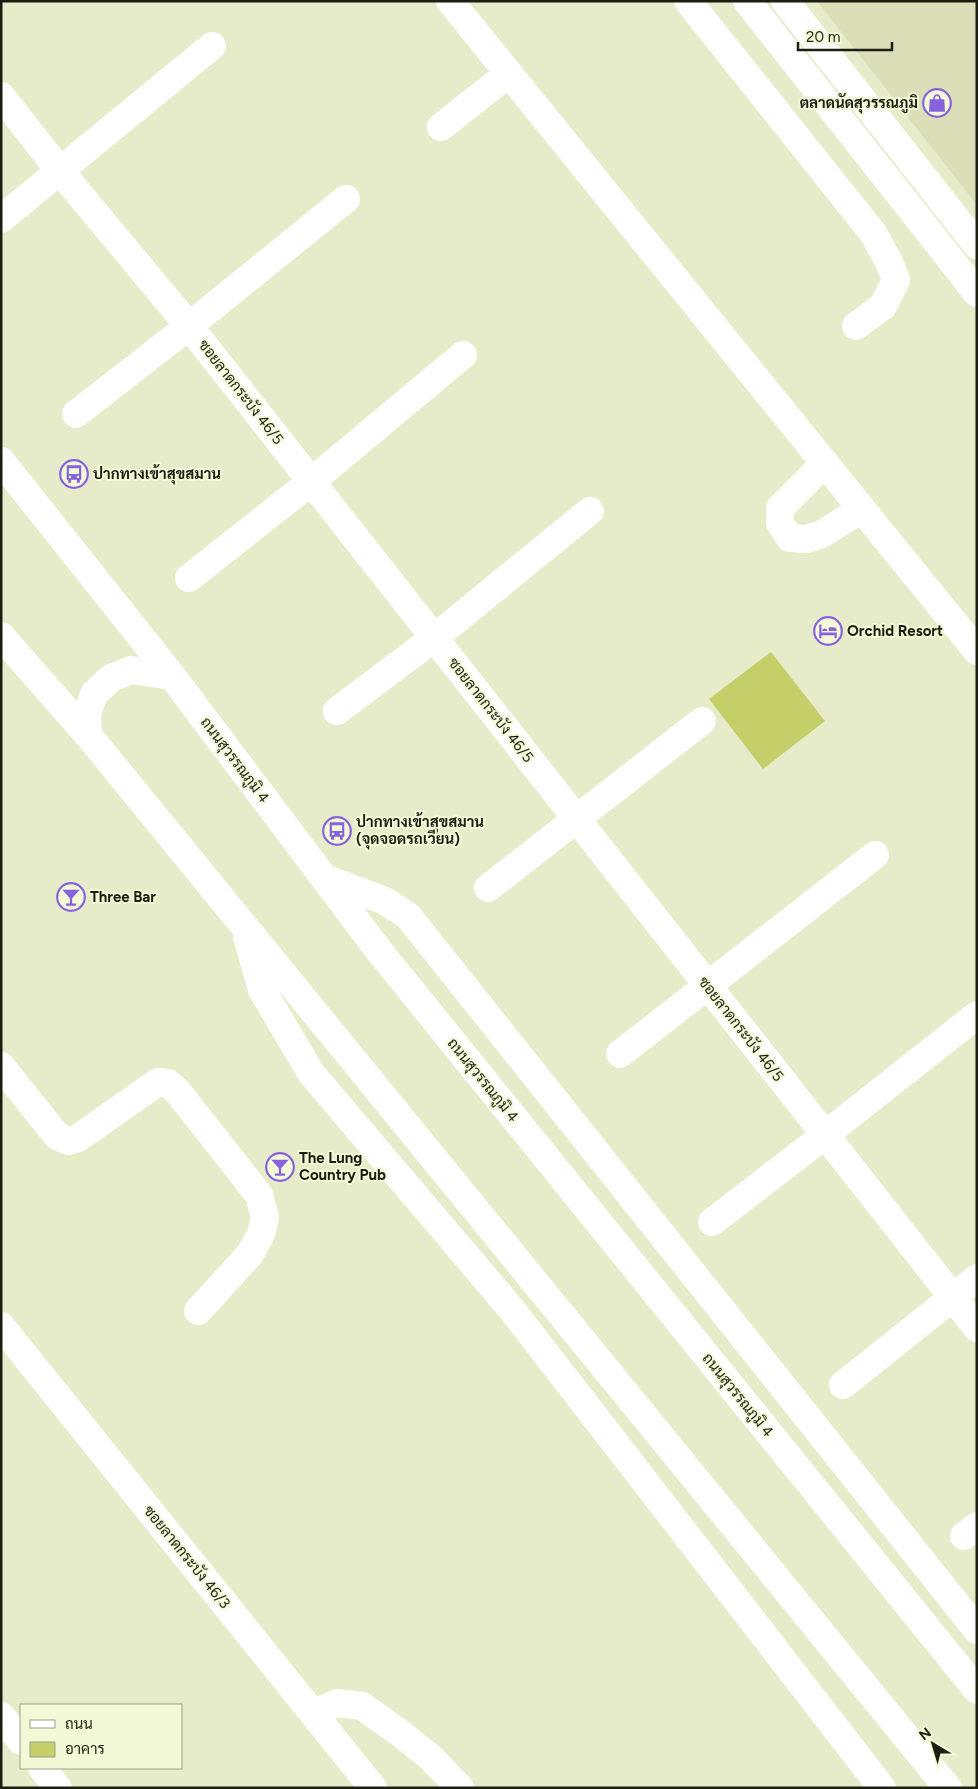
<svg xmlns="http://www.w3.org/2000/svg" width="978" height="1789" font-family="Figtree,Sarabun,sans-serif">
<rect width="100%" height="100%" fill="#e6ebca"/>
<path fill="#dadfb7" d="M817,1h160v204z"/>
<path fill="#c4cf6a" d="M771,652l54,69 -62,48 -54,-70z"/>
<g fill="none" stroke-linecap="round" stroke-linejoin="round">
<path stroke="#fff" stroke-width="28" d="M450,1l527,650
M688,1l185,232 16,29 7,18 -13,26 -27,20
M747,1l230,292
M785,1l192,244
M1,96l59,75 129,155 788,1002
M441,127l67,-53
M1,219l211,-173
M76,414l113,-88 157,-127
M1,461l171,215 204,271 601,743
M825,463l-45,45v15l10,15 17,1 15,-5 40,-25
M189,578l123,-97 151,-126
M1,636l87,99 860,1053
M337,711l97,-73 156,-127
M88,735l-1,-21 7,-20 17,-16 20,-8 41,6
M325,878l60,23 23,15 569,714
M488,888l214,-167
M247,937l15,53 49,83 202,238 369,477
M620,1054l255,-199
M1,1066l56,70 12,5 9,-3 80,-56 10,1 10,9 81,103 6,22 -4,17 -11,20 -52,57
M712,1222l113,-87 152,-120
M1,1326l372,462
M843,1385l134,-107
M964,1536l13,-10
M313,1714l24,-11 25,3 38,27 30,24 30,31
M1,1716l20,25
M42,1768l16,20"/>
</g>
<defs>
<symbol id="shop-ring" viewBox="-11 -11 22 22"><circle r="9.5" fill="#f3f8d7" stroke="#8762dd" stroke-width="1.5"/><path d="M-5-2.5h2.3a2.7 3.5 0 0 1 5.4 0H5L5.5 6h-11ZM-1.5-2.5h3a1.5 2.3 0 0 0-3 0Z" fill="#8762dd"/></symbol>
<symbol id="bus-ring" viewBox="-11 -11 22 22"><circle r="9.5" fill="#f3f8d7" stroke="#8762dd" stroke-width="1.5"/><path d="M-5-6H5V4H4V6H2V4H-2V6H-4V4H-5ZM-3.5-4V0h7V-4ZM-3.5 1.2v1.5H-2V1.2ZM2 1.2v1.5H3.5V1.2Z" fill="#8762dd"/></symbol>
<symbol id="hotel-ring" viewBox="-11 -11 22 22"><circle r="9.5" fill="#f3f8d7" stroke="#8762dd" stroke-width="1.5"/><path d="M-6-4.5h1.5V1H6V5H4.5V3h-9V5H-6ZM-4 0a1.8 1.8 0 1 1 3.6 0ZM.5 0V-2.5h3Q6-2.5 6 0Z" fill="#8762dd"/></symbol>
<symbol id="bar-ring" viewBox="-11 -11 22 22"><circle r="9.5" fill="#f3f8d7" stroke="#8762dd" stroke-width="1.5"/><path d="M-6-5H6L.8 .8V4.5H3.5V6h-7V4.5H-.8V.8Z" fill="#8762dd"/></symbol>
</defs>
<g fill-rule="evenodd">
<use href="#shop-ring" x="921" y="87" width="32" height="32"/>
<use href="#bus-ring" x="58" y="458" width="32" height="32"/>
<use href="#hotel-ring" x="812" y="615" width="32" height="32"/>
<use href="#bus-ring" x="321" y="815" width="32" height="32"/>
<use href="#bar-ring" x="55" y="881" width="32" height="32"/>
<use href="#bar-ring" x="264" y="1151" width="32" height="32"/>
</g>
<g text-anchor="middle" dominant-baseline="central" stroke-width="4" stroke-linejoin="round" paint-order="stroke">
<g font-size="15" font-weight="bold" fill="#1c1e12" stroke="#f3f8d7" text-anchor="start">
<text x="918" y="103" text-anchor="end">ตลาดนัดสุวรรณภูมิ</text>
<text x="93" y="474">ปากทางเข้าสุขสมาน</text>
<text x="847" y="631">Orchid Resort</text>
<text x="356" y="822">ปากทางเข้าสุขสมาน<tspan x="356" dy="17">(จุดจอดรถเวียน)</tspan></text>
<text x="90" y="897">Three Bar</text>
<text x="299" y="1158">The Lung<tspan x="299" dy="17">Country Pub</tspan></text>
</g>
<g font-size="15" fill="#1c1e12" stroke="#f3f8d7">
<text transform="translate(241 392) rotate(52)">ซอยลาดกระบัง 46/5</text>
<text transform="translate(491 710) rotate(52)">ซอยลาดกระบัง 46/5</text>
<text transform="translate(235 760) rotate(53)">ถนนสุวรรณภูมิ 4</text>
<text transform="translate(741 1029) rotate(52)">ซอยลาดกระบัง 46/5</text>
<text transform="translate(483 1080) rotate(51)">ถนนสุวรรณภูมิ 4</text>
<text transform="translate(738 1395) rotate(51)">ถนนสุวรรณภูมิ 4</text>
<text transform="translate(187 1557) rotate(51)">ซอยลาดกระบัง 46/3</text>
</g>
</g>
<rect width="978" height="1789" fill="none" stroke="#1c1e12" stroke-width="5"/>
<rect x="20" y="1704" width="162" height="65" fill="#f3f8d7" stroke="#9da188"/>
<rect x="30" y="1720" width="25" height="8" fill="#ffffff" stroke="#9da188"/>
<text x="65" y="1729" font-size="15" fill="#1c1e12">ถนน</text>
<rect x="30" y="1742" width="25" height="15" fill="#c4cf6a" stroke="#9da188"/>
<text x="65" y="1754" font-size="15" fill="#1c1e12">อาคาร</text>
<g transform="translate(933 1744) rotate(322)" stroke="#f3f8d7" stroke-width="4" paint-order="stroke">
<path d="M0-4L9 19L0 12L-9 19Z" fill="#1c1e12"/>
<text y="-8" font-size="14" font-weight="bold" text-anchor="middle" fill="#1c1e12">N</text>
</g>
<path d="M798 42v8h94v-8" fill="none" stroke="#1c1e12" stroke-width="2.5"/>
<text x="806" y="42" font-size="15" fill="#1c1e12" stroke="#f3f8d7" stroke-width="4" paint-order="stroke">20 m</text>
</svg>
